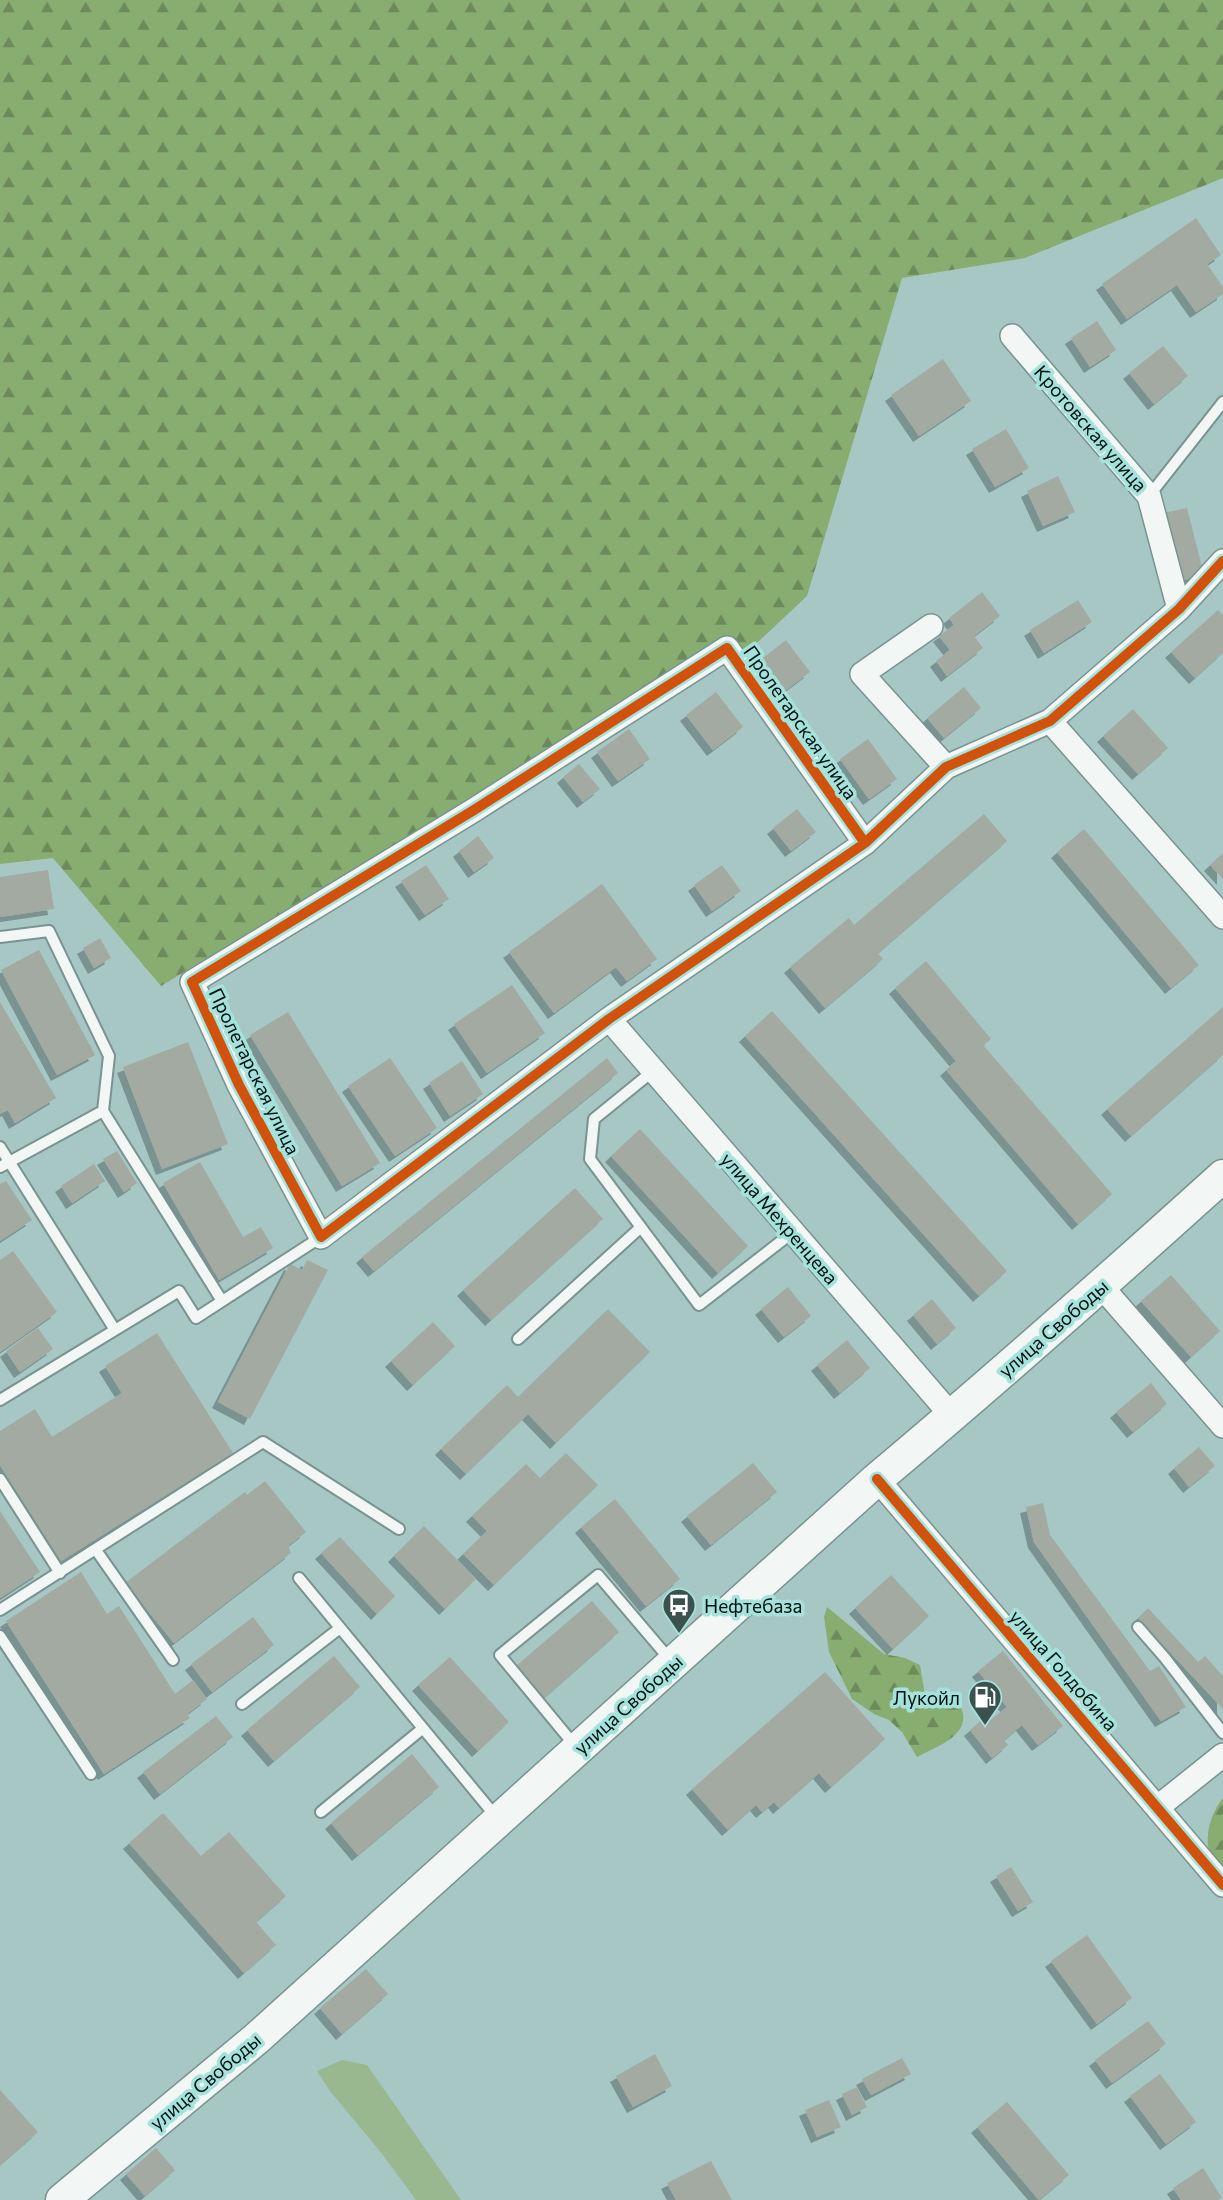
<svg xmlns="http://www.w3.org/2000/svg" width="1223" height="2200" font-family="Commissioner,sans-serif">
<defs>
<pattern id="forest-firs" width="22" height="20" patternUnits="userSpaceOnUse" patternTransform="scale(1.75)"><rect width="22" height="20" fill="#88ad70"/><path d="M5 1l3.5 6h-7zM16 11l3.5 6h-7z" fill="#6d8b5a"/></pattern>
<filter id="shadow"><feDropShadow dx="-6" dy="6" stdDeviation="0" flood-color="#0004"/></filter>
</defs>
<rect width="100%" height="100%" fill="#a6c7c4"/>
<path fill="#99b890" d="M342,2060l25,5 94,135h-45l-33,-45 -53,-64 -13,-20z"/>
<path fill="url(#forest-firs)" d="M0,0h1223v178l-198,80 -123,20 -95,318 -64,60 -23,-15 -254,160 -305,185 -108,-128 -53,6z
M827,1607l57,47 21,4 15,7 5,30 32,3c2,5 5,10 6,16 4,23 -30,34 -46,43l-15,-25 -13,-12 -15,-6 -22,-15 -23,-47 -5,-35z
M1223,1798v72c-5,-7 -13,-16 -15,-24 -2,-16 5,-36 15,-48z"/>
<path fill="#a2aaa2" filter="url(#shadow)" d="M1196,218l25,37 -14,9 16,23v7l-27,18 -19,-27 -50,34 -25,-35z
M1097,321l19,29 -26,17 -19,-29z
M1163,346l25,30 -34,28 -25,-31z
M943,359l28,42 -52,35 -28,-41z
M1006,429l23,39 -34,19 -23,-38z
M1058,476l17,36 -32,14 -16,-35z
M1187,508l17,67 -24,6 -17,-68z
M982,592l18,24 -26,20 9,12 -36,28 -11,-15 14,-11 -11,-14 15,-11 -5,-7z
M1078,600l14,22 -48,31 -14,-23z
M1218,610l5,5v38l-28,25 -24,-26z
M786,640l24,32 -28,21 -24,-31z
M964,687l17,21 -37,30 -17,-20z
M716,692l27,35 -30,23 -27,-35z
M1133,709l35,39 -30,26 -35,-38z
M629,729l21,30 -32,22 -21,-29z
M868,739l29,40 -28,20 -29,-40z
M579,764l21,25 -17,13 -20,-25z
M797,809l19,23 -25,19 -18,-23z
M984,814l23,27 -129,112 5,6 -58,49 -35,-41 59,-49 5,7z
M1084,829l115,136 -28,23 -114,-136z
M478,836l16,22 -20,14 -15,-21z
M1223,853v26l-13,-14z
M426,865l23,34 -24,16 -24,-34z
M722,865l19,26 -29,20 -18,-26z
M48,870l6,39 -54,8v-40z
M602,884l55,75 -30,22 -11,-14 -62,46 -45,-61z
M100,938l11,20 -17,10 -11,-20z
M39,950l56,105 -38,20 -56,-105z
M926,961l65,78 -8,6 129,149 -34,30 -132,-154 10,-9 -61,-73z
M512,985l33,48 -58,40 -33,-49z
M0,1002l56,96 -41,25 -7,-13 -8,4z
M1223,1007v48l-92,81 -24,-27z
M772,1011l235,260 -28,25 -234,-260z
M288,1012l92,151 -38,23 -92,-151z
M188,1042l40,102 -66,25 -39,-102z
M390,1058l47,70 -42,28 -47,-70z
M607,1058l11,15 -244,198 -12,-14z
M462,1061l21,33 -33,22 -21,-33z
M640,1129l108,117 -30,27 -107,-117z
M117,1151l20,32 -13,9 -21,-33z
M200,1162l43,75 18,-10 12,21 -54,32 -56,-97z
M94,1164l11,17 -33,22 -11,-17z
M6,1181l26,39 -32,21v-57z
M575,1188l28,31 -112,101 -28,-30z
M13,1251l44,61 -57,40v-92z
M307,1260l21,10 -78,149 -32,-17 72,-138 12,6z
M1171,1275l49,56 -29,26 -50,-56z
M788,1287l23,29 -27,21 -23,-28z
M932,1299l24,29 -19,16 -24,-29z
M608,1309l42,43 -94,91 -28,-29 -62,60 -25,-25 66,-64 11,12z
M433,1322l22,24 -42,39 -22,-24z
M38,1328l15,21 -33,23 -14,-21z
M157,1333l76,120 -172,108 -61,-96v-34l35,-22 17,28 70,-44 -17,-27z
M847,1340l23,28 -30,25 -23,-28z
M1151,1383l16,21 -34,28 -17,-20z
M1199,1447l16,19 -26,21 -15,-19z
M566,1453l32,32 -104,100 -31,-31 24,-23 -15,-15 54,-52 14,14z
M753,1463l24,29 -66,53 -24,-29z
M265,1481l41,51 -18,14 3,7 -117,90 -49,-60 120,-91 2,3z
M615,1499l65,80 -34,27 -65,-79z
M1043,1503l7,32 100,136 9,-5 27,41 -25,14 -127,-179 -8,-35z
M0,1511l40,61 -40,26z
M424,1526l52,53 -31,30 -51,-53z
M340,1537l55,59 -18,18 -56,-61z
M81,1572l26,42 12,-8 56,88 18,-14 14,19 -20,15 3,4 -86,56 -98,-153z
M891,1575l38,41 -36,33 -38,-41z
M592,1601l27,31 -75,66 -28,-32z
M1148,1608l50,54 7,-6 18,20v33l-85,-91z
M253,1617l21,28 -62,47 -21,-28z
M1003,1651l60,75 -25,19 -16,-20 -18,15 4,5 -16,13 -22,-28 15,-13 4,4 18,-14 -29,-36z
M334,1656l26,31 -86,74 -27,-31z
M450,1657l59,65 -31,29 -60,-66z
M825,1672l60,67 -54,48 -12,-14 -40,35 -5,-6 -12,10 -6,-7 -28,25 -36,-41z
M216,1716l17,21 -73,57 -17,-22z
M412,1754l27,33 -81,68 -27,-32z
M163,1813l38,43 28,-24 57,64 -30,26 20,23 -32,28 -115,-130z
M1011,1867l22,35 -15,9 -22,-35z
M1087,1935l45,63 -35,26 -46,-63z
M366,1969l22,25 -46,40 -22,-26z
M1148,2021l18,23 -54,39 -17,-23z
M655,2054l17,32 -39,21 -17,-31z
M902,2058l9,16 -40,21 -9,-16z
M1160,2074l36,48 -30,22 -36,-48z
M857,2087l10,20 -15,8 -10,-21z
M0,2090l38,42 -38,33z
M829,2100l12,27 -24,10 -12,-27z
M1007,2102l62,73 -30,25 -62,-73z
M156,2148l19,22 -30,26 -19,-22z
M711,2161l21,39h-56l-9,-17z
M1203,2168l19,30 -4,2h-37l-8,-12z"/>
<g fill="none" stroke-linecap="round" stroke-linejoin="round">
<defs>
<path id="service" d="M1149,496l74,-94
M0,937l49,-6 60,125 -6,55 -103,56
M653,1071l-59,48 -4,40 109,146 94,-73
M103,1111l119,190
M0,1147l115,183
M518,1339l123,-112
M0,1400l179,-109 17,27 125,-81
M0,1479l60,94
M96,1550l77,110
M299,1578l198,240
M0,1610l263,-168 136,87
M1138,1627l27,31 58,75
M0,1636l91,138
M242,1704l98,-76
M576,1747l-76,-92 98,-80 74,87
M321,1812l101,-83"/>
<path id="minor" d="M1012,336l137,160 30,113
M931,626l-69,48 84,93
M1050,721l173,196
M865,843l-138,-195 -253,162 -282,172 47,103 82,152 288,-218 256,-176 81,-76 104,-46 129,-112 44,-48
M609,1019l343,397
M1101,1286l122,140
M877,1479l346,406
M1158,1807l65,-52"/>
<path id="secondary" d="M62,2200l194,-161 621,-560c118,-99 232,-200 346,-303"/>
</defs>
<use href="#service" stroke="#789390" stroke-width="14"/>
<use href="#minor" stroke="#789390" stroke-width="26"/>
<use href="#secondary" stroke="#789390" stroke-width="35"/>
<use href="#service" stroke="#f2f7f6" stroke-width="10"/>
<use href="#minor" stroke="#f2f7f6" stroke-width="23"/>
<use href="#secondary" stroke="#f2f7f6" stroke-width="32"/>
<defs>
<path id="cycleway" d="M865,843l-138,-195 -253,162 -282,172 47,103 82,152 288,-218 256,-176 81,-76 104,-46 129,-112 44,-48
M877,1479l346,406"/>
</defs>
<use href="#cycleway" stroke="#a5e2db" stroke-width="15"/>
<use href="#cycleway" stroke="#d1520c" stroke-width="10"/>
</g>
<defs>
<symbol id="bus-pin" viewBox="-11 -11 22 30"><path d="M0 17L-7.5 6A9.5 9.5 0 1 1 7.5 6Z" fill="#3a514e" stroke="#a5e2db"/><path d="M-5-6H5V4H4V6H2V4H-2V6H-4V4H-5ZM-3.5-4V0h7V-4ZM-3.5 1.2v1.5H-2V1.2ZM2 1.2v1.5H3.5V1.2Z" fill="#fff"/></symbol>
<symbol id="fuel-pin" viewBox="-11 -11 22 30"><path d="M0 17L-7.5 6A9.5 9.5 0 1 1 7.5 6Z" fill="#3a514e" stroke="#a5e2db"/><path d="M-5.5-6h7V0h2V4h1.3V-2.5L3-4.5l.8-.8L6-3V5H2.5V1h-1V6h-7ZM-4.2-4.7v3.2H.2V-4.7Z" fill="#fff"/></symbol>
</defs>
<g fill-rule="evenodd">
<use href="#bus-pin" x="660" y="1586" width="38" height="52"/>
<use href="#fuel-pin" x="966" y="1678" width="38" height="52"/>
</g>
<g text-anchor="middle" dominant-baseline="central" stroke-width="7" stroke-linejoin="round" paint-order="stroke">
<g font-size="19" fill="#00110f" stroke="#a5e2db">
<text transform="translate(1091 428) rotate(49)">Кротовская улица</text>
<text transform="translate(801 722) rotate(55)">Пролетарская улица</text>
<text transform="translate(255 1071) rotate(64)">Пролетарская улица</text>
<text transform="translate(780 1218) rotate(49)">улица Мехренцева</text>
<text transform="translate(1053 1328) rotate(-41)">улица Свободы</text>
<text transform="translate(1064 1670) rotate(49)">улица Голдобина</text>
<text transform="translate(628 1704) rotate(-42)">улица Свободы</text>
<text transform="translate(205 2081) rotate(-40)">улица Свободы</text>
</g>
<g font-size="19" fill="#00110f" stroke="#a5e2db" text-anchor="start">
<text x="704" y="1605">Нефтебаза</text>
<text x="960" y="1697" text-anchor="end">Лукойл</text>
</g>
</g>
</svg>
